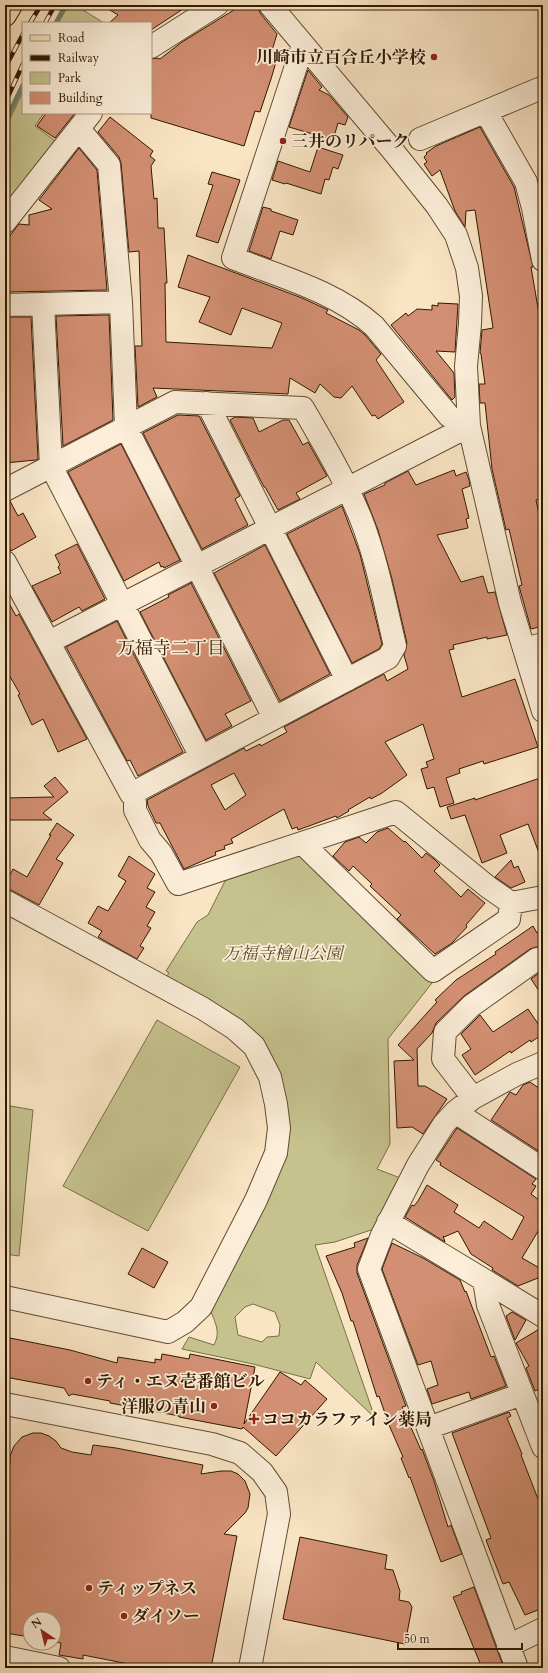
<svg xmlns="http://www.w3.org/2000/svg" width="548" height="1673" font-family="Cardo,'Noto Serif JP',serif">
<rect width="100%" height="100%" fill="#f9e4c3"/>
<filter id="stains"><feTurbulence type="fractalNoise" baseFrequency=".005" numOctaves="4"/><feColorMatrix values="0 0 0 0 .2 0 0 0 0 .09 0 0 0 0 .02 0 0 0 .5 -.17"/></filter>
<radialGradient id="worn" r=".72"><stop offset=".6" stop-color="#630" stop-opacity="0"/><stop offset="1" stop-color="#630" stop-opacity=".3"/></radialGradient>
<path fill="#c5c28e" stroke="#7a6e47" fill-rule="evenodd" d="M68,5h7l29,18h-46z
M23,92v21h21l-9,13 23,17 -53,68v-82z
M302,854l130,129 -44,56 2,105 -13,25 26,10 -23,48 -45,15 -20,3 60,173 -59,-56 -6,17 -57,-15 -71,-15 7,-12 25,8c7,-14 1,-22 -4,-36l53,-105 13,-126 -113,-97 6,-8 -3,-2 31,-49 11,-7 20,-40zM253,1304l22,8 5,13 -1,11 -12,1 -5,5 -24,-7 -3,-18 10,-10z
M157,1020l83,47 -92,164 -85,-45z
M5,1105l28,5 -14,146 -14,-2z"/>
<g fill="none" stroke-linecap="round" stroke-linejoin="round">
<path stroke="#727d6b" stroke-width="5" d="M56,23l10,-18
M5,122l18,-37"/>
</g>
<path fill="#d38f73" stroke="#301900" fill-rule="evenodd" d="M102,5h87l-38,25v-7h-42l9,-8z
M242,5h16l2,8 17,21 -8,26 7,2 -5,17 -11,33 -5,-1 -11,35 -93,-28v-59l6,-1 3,1 22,-17z
M308,70l14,17 -3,3 10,5 19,22 -3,8 -7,-2 -5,17 -44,-13z
M46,113h29l-20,25 -18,-12z
M110,117l43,34 -3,5 5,4 -4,6 3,33 3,-1 1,30h6l3,55h-2l1,59 106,6 10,-25 -40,-15 -11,27 -32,-13 11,-25 -32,-10 10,-32 114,43 26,12 -2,3 33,17 6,5 16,19 -5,6 28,42 -26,17 -3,-4 -3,1 -20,-30 -11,12 -7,-1 -14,-13 -5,9 -25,-15 -2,16 -135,-6 4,9 -19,10 -3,-61h7l-3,-95 -10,1 -8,-89 -2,-6 -21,-25z
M480,127l34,60 19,80h-2l9,53 3,-1v86l-3,1 3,15v77l-7,2 7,32v94l-12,3 -12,-43 3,-1 -13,-56 -3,1 -14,-61 -7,-66h-5l-1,-19h6l-4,-30 -1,-1 2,-23 11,-2 -18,-118 -9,1 -1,16 -10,-16 -15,-41 -8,6 -8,-12 3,-2 -3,-5 3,-3 -1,-1 10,-7z
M318,147l25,8 -5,14 -5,-2 -4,13 -4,-1 -4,15 -35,-11 -1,1 -13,-4 6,-19 32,11z
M79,148l18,22 10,120 -102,2v-26l3,-28 11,-14 10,1v-10l23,-6 -13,-9z
M212,172l28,8 -22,63 -22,-7 17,-51 -5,-1z
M263,207l8,2v2l27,9 -5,15 -13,-4 -9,28 -22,-8z
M438,303l20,1 -3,48 -19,-1 18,22 1,24 -3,3 -61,-75 15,-12 2,3 9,-7 15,1v-5l6,1z
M109,315l4,105 -50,26 -7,-130z
M8,317h23l7,142 -2,1 -31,3v-82h4z
M178,415l21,1 41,80 -5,3 13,26 -46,24 -59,-116z
M235,417l18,1 6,14 24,-12h6l14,25 5,-3 19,34 -31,17 4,6 -22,11 -13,-23h-1l-34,-67z
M121,444l59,116 -16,8 -1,-2 -2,1 -2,-5 -35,19 -56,-109z
M454,470l2,6 10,-4 3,8 1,6 -8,3 7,29 -3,1 2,9 -31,7 24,47 22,-6 5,17 7,-1 12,43 -20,4v-2l-34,8 1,4 -5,1 13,47 53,-18 23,68 -54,17 -1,-3 -24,8 1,4 -14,5 8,25 -14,4 -6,-20 -7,2 -6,-20 7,-2 -2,-5 8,-3 -11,-35 -38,18 22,33 -25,18 -11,6 -1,-2 -22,13 1,1 -12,7 -1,-2 -38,14 -1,-3 -5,2 -8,-20 -53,30 2,4 -9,3 1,3 -10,3 1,3 -32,14 -24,-46h-4l-8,-17 -1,-6 97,-52 2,3 14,-7 1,2 26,-14 -3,-5 100,-53 3,7 21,-12 -4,-14 3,-12 -15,-64 -14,-49 -14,-36 21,-9v-2l23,-12 8,14zM234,773l12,22 -21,15 -14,-25z
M10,501l8,15 5,-3 13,24 -25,14 -6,-11v-38z
M342,506l18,48 22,90 -3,5 -27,14 -65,-129z
M77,544l28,55 -23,12 -3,-4 -27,15 -20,-36 29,-13 -3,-6 2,-2 -5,-10z
M265,545l65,129 -50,27 -66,-128z
M191,583l60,118 -26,13 7,12 -26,14 -66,-128 29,-15 -1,-2z
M5,596l11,20 3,-2 68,125 -29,13 -15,-33 -11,6 -14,-30 2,-1 -15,-26z
M117,621l66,131 -45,24 -8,-16 -3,1 -61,-114z
M55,777l13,15 -25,21 9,7h-47v-22l49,-1 -10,-11z
M543,777v84h-1l-14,-37 -28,11 7,18 -25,10 -17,-48 -14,4 -4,-12 28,-9v2z
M57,823l17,12 -18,24 7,4 -24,42 -28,-15 -6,-1v-5l8,-15 14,8 24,-42h-2z
M388,828l16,14 1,-1 17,17 4,-5 8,6 6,6 -6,6 27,26 7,-8 17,14 -19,22 1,2 -15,16 -17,11 -38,-35 4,-4 -31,-29 2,-2 -19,-18 -4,5 -16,-15 12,-14 14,-5 7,6 11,-11z
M129,856l26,18 -8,14 8,4 -9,15 9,5 -8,14 4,2 -11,18 4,2 -7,11 -39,-22 4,-6 -14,-8 10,-17 10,5 18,-30 -8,-5z
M511,860l3,8 4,-2 7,16 -14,6 -16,-11z
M533,926l4,7 6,-4v19l-7,-1 -6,2 -66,47 -28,27 -4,10 -15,16 1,37h7l22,13 -24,35 -11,-7 -15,1 -3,-67 20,-1 -16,-15 39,-43 -2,-2 21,-20 40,-26 -1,-2z
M543,970v27l-12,-18z
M528,1009l15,22v3l-12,8 -1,-2 -19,13 -1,-2 -35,24 -13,-20 9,-6 -10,-15 19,-19 13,17z
M530,1082l13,9v56l-3,5 -49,-32 19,-28 6,3 7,-10z
M457,1128l79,51 -4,5 4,2 -5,8 12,9v20l-21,35 21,12v6l-25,10 -26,-16 1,-2 -22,-14 -13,-23 -14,6 -1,-1 2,6 -40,-25 7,-12 2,1 4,-5 9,-16 31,20 -4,7 25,16 5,-7 28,19 12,-23 -84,-52 1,-2 -5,-3z
M368,1238l-11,27v8l49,133 -4,1 19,43 1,-1 12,32 14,46 3,-2 11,29 -21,8 -31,-85 -1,1 -8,-20 2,-1 -14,-32 -10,-29 -2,1 -24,-76h-2l-9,-28 -16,-37 29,-9 -1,-4z
M392,1243l31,15 37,22 5,12 1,-1 25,66 3,-1 12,30 -35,13 -2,-7 -37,12 -5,-15 11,-4 -7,-24 -13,4 -36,-96z
M142,1248l26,14 -14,26 -26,-14z
M512,1312l14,8 -11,20 -9,-24z
M541,1328h2v62l-1,-2 -7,3 -9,-23 3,-2 -13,-23z
M5,1337l65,13 47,13 1,-6 37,6v-4l6,1 1,-6 27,5 1,-5 65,13 -11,57 36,-52 21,13 4,-5 22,19 -51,57 -33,-29 -1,2 -63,-12v-1l-69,-13v-2l-38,-7 -3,2 -5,-8 -59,-11z
M509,1412l2,4 -4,2 15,36 -1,1 22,57v96l-18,7 -16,-33 -6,2 -17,-44 5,-2 -39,-105z
M33,1433h8l8,3 7,5 5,7 11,4 19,3 2,-10 23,3 87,17 -2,9 20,-3h10l7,3 7,7 5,13 -2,14 -3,5 -21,21 13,2 -26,132h-62l-66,-13v4l-24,-4 2,-12 -7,-1v-23h-24v18l-25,-4v-145l5,-25v-7l4,-10 8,-9z
M300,1537l87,18 -2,14 8,1 7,21 -1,9 10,2 3,5 -7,37 -122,-25z
M474,1587l28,76 -4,2 1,3h-17l-29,-71 9,-3 -1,-2z"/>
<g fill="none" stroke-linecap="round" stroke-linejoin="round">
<defs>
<path id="minor" d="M270,5l123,146 44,55 19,29 11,33 4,28 -1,28 -4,42 3,60 41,177 33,108
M303,45l-70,213c48,19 102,33 141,68l75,90 20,10
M151,47l66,-42
M486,112l40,70 7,26 10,52
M79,129l30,36 12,137 5,125 148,291
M420,139l119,-50
M5,222l86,-109
M43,304l8,162 150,291
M5,305l116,-3
M207,403l140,277
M5,490l170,-88 128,6c21,36 42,72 58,111 16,41 24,85 34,127l-7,12 -257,136 -126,-232
M49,642l420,-216
M524,649l19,-5
M135,803v7l15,30 11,13 17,31 218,-72 92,75 23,16 32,-6
M302,843l131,128 76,-52 2,-16
M5,901l197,107 33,21 19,17 16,31 6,27 3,24 -3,25 -20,47 -55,107 -16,15 -17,10 -163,-35
M473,1098l-30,-39 2,-27 26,-26 66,-47
M455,1112l88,57
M388,1222l96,58 4,25 55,142
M484,1280l59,36
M5,1404l207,40 28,9 22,19 14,20 3,22 -29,154
M428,1428l94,-34
M508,1646l35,-17
M5,1657l54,11
M517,1668l-148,-399 13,-34 36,-70 26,-41 11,-12 18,-14 44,-24 26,-11"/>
<path id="major" d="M5,15l6,-10"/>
</defs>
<use href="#minor" stroke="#624c31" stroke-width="24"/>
<use href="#major" stroke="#301900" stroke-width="24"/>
<use href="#minor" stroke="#fbedd8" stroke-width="22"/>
<use href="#major" stroke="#f9e4c3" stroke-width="22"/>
<defs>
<path id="rail" d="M30,23l11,-18
M45,23l10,-18
M5,68l18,-34
M5,103l18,-39"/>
</defs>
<use href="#rail" stroke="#301900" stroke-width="4.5"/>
<use href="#rail" stroke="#fbedd8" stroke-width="3" stroke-dasharray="9" stroke-linecap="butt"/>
</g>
<g fill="#8f2418" stroke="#fbedd8" stroke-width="1.5">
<circle cx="434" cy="57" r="4"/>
<circle cx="283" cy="141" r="4"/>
<circle cx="88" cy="1381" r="4"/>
<circle cx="214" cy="1406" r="4"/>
<path d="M252 1413h4v4h4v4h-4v4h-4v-4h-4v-4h4z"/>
<circle cx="89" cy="1588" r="4"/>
<circle cx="124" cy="1616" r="4"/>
</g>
<g text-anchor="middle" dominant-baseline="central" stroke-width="3.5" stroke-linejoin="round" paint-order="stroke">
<g font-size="17" font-weight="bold" fill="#301900" stroke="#fbedd8" text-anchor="start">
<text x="426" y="57" text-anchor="end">川崎市立百合丘小学校</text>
<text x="291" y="141">三井のリパーク</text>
<text x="96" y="1381">ティ・エヌ壱番館ビル</text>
<text x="206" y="1406" text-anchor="end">洋服の青山</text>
<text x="262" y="1419">ココカラファイン薬局</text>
<text x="97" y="1588">ティップネス</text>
<text x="132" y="1616">ダイソー</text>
</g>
<g font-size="17" font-style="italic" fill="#5d4c2b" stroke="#fbedd8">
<text x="283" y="953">万福寺檜山公園</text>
</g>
<g font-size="18" fill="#301900" stroke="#fbedd8">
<text x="171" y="648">万福寺二丁目</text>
</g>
</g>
<rect width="548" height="1673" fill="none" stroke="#f9e4c3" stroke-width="20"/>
<rect x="6" y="6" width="536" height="1661" fill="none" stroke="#301900" stroke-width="2"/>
<rect x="10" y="10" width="528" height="1653" fill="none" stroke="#301900"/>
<rect x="22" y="22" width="130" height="92" fill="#fbedd8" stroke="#aa9882"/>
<rect x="30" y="35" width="20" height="6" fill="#f9e4c3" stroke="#aa9882"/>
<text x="58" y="42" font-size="12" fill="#301900">Road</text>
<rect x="30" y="55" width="20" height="6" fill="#301900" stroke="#aa9882"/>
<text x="58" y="62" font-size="12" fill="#301900">Railway</text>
<rect x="30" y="72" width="20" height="12" fill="#c5c28e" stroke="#aa9882"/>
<text x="58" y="82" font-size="12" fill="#301900">Park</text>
<rect x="30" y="92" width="20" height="12" fill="#d38f73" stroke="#aa9882"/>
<text x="58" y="102" font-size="12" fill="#301900">Building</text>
<g transform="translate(42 1631) rotate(325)"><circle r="19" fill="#fbedd8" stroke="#aa9882"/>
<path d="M0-3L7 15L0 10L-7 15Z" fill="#8f2418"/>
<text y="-6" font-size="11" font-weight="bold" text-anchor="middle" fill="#301900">N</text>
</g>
<path d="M398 1643v6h124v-6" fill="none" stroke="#301900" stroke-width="2"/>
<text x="404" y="1643" font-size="12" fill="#301900" stroke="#fbedd8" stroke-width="3" paint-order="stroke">50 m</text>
<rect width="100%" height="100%" filter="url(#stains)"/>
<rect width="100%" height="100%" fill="url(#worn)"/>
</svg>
